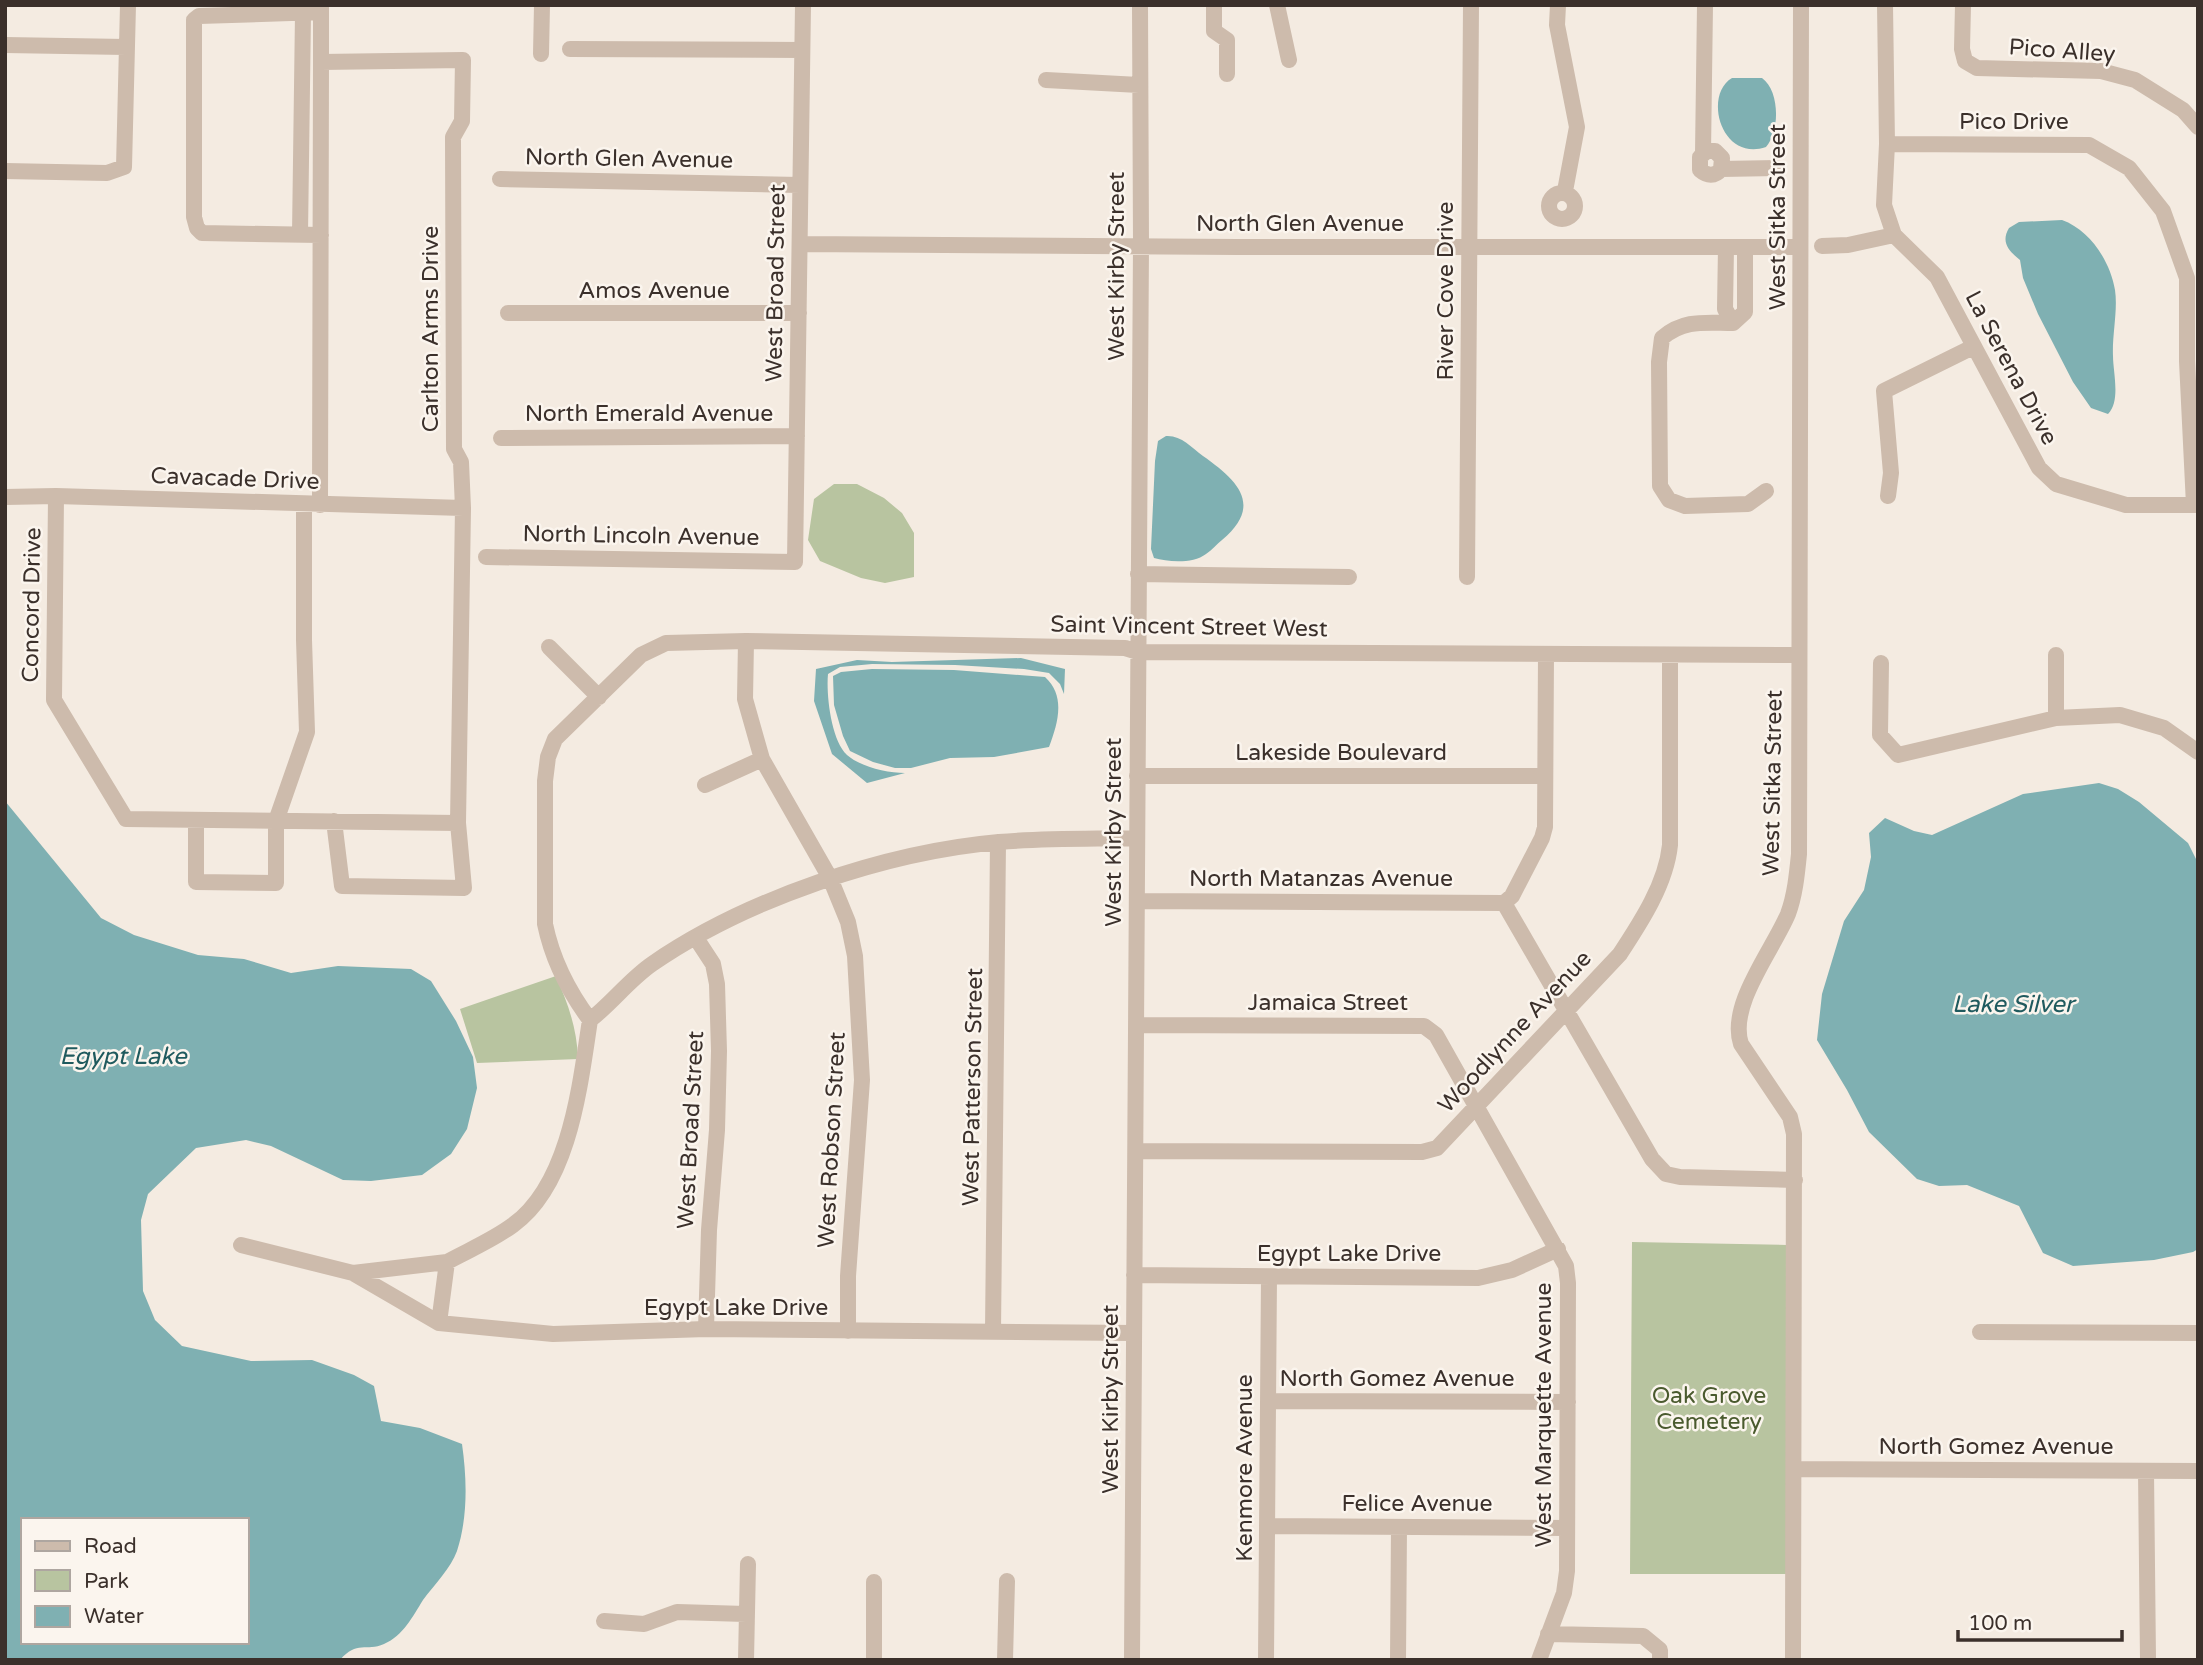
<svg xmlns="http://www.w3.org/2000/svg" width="2203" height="1665" font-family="'Varela Round',sans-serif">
<rect width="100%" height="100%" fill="#f4ebe1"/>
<path fill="#b8c4a0" d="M834,484h23l27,14 18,15 12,20v44l-29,6 -24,-5 -41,-17 -12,-21 6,-41z
M556,976c12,28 21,52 22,83l-101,4 -17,-54z
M1632,1242l155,3 1,329h-158z"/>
<path fill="#7fb0b2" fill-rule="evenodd" d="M1732,78h30c18,13 18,53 4,69 -45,15 -63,-52 -34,-69z
M2062,220c28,10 48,41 53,70 3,20 -3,45 -2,66 0,16 8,45 -5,58l-17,-6 -18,-26 -35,-68 -15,-36 -3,-18c-10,-8 -20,-17 -11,-32l10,-6z
M1166,436c15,-1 25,11 37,20 34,24 61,49 19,84 -5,4 -10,10 -16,14 -13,10 -38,8 -52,4l-3,-9 4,-88 3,-20z
M1021,658l44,11 -1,25 -4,-10 -11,-11 -25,-4 -69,-4 -83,-1 -32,3 -12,7c-2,20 3,66 19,81 14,12 40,18 58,18l-38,10 -35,-29 -18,-53 2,-32 41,-9 35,2z
M872,669l82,1 91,7c21,19 13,46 4,70l-55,10 -44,1 -39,10h-16l-22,-6 -23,-11 -7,-15 -9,-31 -1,-29 8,-4z
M2099,783l19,6 21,13 49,41 10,20v386l-5,3 -39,8 -81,6 -30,-13 -24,-47 -52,-21 -28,1 -22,-7 -48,-47 -22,-42 -30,-50 5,-46 22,-73 20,-31 7,-33 -2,-24 16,-15 29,13 18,4 91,-41z
M5,801l96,117 33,17 64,20 46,4 47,14 47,-7 73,3 20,12 25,40 17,36 4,31 -10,41 -16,25 -29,21 -51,6 -28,-1 -72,-34 -25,-6 -50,8 -48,46 -7,26 2,71 12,29 27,26 69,15 61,-1 42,15 20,11 7,35 39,7 42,16c5,35 6,73 -5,107 -6,17 -23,34 -34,49 -10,16 -20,36 -39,44 -18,8 -27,-4 -44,16h-335zM23,1520h224v122h-224z"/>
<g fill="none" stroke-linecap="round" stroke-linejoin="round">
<path stroke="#cdbbac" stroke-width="16" d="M321,5v57l142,-2 -1,61 -9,16 1,312 7,13 2,46 -5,315 6,65 -122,-2 -8,-65
M1214,5v26l13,9v34
M1277,5l12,55
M1558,5l-1,20 20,102 -12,64
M1885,5l2,139 202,1 40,23 34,43 24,67v83l7,144
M1963,5l-1,44 3,12 12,7 124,3 34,9 48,30 15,17
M321,12l-122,4 -5,4v197l3,11 5,5 119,2
M5,45l121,2
M570,49l232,1
M541,54l1,-49
M1046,80l93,5
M1887,144l-3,61 10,30 43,42 102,191 17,16 70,21h72
M1703,153l2,-148
M1721,169l1,-11 -7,-7h-8l-7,6v13c7,6 15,7 21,-1l56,-1
M5,171l102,2 17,-6 4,-162
M500,179l300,6
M1549 206a13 13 0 1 1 26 0a13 13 0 1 1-26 0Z
M300,234l3,-221
M800,244l437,3h563
M1822,246l26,-1 46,-10
M1726,247l-1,62 8,14 12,-11v-64
M508,313h291
M1733,323c-28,0 -49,-4 -71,15l-3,24 1,124 9,14 16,6 63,-2 18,-13
M501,438l296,-2
M56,496l-2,204 72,119 332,4
M1888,496l3,-23 -7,-82 89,-44
M5,497l51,-1 407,12
M320,505l1,-443
M486,557l309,5 8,-557
M1138,574l211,3
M1467,577l4,-572
M746,641l-1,58 17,60 68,119 18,44 7,34 7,124 -14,196v55
M549,647l50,50
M1546,654l-1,173 -3,11 -30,58 -8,7 148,256 14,15 14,3 115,3
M2056,655v63
M1881,663l-1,72 18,20 158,-37 64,-3 44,13 34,24
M1137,776h408
M705,785l57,-26
M196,821v61l80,1v-62l31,-89 -3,-92v-136
M1137,901l367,2
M696,938l17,26 4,20 2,67 -2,79 -8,100 -3,99
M590,1020c22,-17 39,-40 62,-56 94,-65 234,-112 347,-122 46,-4 92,-3 138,-4
M1137,1025l287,1 12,9 130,231 2,17 -1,288 -3,22 -25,67
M1136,1151l286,1 15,-4 183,-194c21,-32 46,-70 50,-109v-190
M241,1245l112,28 94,-11
M353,1273l86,50 114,11 153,-5 428,4
M1134,1275l344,3 34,-8 46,-21
M439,1323l8,-61c22,-12 46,-22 66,-37 57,-41 67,-140 77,-205 -21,-28 -38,-62 -45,-96v-143l3,-24 7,-18 86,-84 25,-12 80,-2 379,7 13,4 660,3
M993,1332l5,-490
M1980,1332l218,1
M1268,1401l300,1
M1794,1469l404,2
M2146,1471l2,189
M1267,1526l300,2
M604,1621l40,3 33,-12 69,2
M1548,1634l95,2 17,14v10
M746,1660l2,-96
M874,1660v-78
M1005,1660l2,-79
M1132,1660l9,-1415 -1,-240
M1266,1660l3,-383
M1398,1660l1,-133
M1793,1660l1,-526 -4,-17 -49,-73c-13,-39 32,-94 47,-130 7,-19 9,-40 11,-60l2,-849"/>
</g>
<g text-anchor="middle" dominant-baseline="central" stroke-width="5" stroke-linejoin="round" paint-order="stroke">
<g font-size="23" fill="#3b302b" stroke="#fbf5ee">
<text transform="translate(2062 51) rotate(4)">Pico Alley</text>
<text x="2014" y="122">Pico Drive</text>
<text transform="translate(629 159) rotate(1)">North Glen Avenue</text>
<text transform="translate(1778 217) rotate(-90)">West Sitka Street</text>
<text x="1300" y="224">North Glen Avenue</text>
<text transform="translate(1117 266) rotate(-90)">West Kirby Street</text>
<text transform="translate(776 283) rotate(-89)">West Broad Street</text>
<text x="654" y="291">Amos Avenue</text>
<text transform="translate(1446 291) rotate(-90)">River Cove Drive</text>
<text transform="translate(431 329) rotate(-90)">Carlton Arms Drive</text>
<text transform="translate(2011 368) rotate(62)">La Serena Drive</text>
<text x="649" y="414">North Emerald Avenue</text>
<text transform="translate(235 479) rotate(2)">Cavacade Drive</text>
<text transform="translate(641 536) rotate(1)">North Lincoln Avenue</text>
<text transform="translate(32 605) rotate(-89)">Concord Drive</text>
<text transform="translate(1189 627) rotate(1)">Saint Vincent Street West</text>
<text x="1341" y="753">Lakeside Boulevard</text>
<text transform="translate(1773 783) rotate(-89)">West Sitka Street</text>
<text transform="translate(1114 832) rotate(-90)">West Kirby Street</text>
<text x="1321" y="879">North Matanzas Avenue</text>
<text x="1328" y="1003">Jamaica Street</text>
<text transform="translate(1515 1032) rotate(-47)">Woodlynne Avenue</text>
<text transform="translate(973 1087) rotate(-89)">West Patterson Street</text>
<text transform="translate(691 1130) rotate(-87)">West Broad Street</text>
<text transform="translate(832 1140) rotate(-87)">West Robson Street</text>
<text x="1349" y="1254">Egypt Lake Drive</text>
<text x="736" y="1308">Egypt Lake Drive</text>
<text x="1397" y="1379">North Gomez Avenue</text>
<text transform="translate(1111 1399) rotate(-90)">West Kirby Street</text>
<text transform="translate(1544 1415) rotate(-90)">West Marquette Avenue</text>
<text x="1996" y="1447">North Gomez Avenue</text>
<text transform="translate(1245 1468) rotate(-90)">Kenmore Avenue</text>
<text x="1417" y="1504">Felice Avenue</text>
</g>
<g font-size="23" fill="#4a5a2e" stroke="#fbf5ee">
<text x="1709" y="1396">Oak Grove<tspan x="1709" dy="26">Cemetery</tspan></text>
</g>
<g font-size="24" font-style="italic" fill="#1f5a5e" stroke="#fbf5ee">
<text x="2013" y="1004">Lake Silver</text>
<text x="123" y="1056">Egypt Lake</text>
</g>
</g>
<rect width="2203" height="1665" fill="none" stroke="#3b302b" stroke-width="14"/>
<rect x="21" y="1518" width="228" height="126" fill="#fbf5ee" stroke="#aea6a0" stroke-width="2"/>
<rect x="35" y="1541" width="35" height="10" fill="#cdbbac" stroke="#aea6a0" stroke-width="2"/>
<text x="84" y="1553" font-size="21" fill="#3b302b">Road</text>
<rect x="35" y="1570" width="35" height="21" fill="#b8c4a0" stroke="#aea6a0" stroke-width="2"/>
<text x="84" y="1588" font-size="21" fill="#3b302b">Park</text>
<rect x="35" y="1606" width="35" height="21" fill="#7fb0b2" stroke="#aea6a0" stroke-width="2"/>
<text x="84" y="1623" font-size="21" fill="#3b302b">Water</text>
<path d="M1958 1630v10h164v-10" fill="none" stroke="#3b302b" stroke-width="3.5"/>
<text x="1968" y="1630" font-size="21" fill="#3b302b" stroke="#fbf5ee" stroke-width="5" paint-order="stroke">100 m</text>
</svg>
